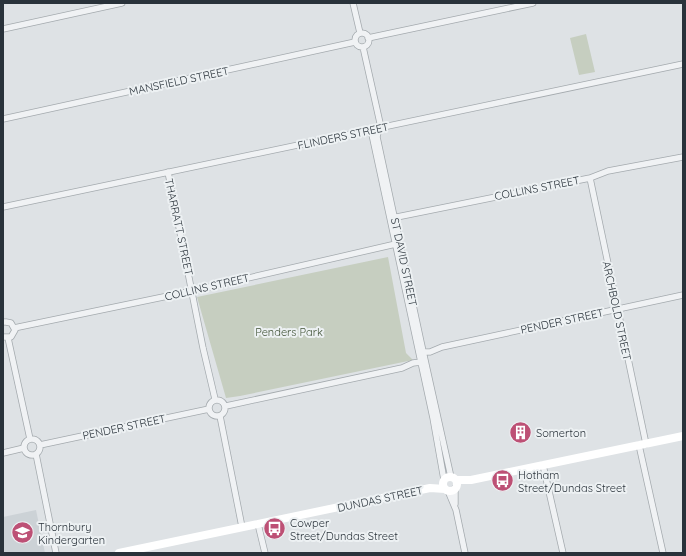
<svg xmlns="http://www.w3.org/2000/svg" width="686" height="556" font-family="Quicksand,sans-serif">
<rect width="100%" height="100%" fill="#dee2e5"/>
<path fill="#ccd2d6" d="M36,510l9,43h-41l-1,-36z"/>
<path fill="#c6cec0" d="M586,34l9,38 -16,3 -9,-37z
M388,257l18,96 7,7 -173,36 -14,2 -29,-101z"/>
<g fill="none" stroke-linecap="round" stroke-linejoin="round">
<defs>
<path id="street" d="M353,3l7,30
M3,29l119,-26
M355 40a7 7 0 1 1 14 0a7 7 0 1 1-14 0Z
M368,38l165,-35
M363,47l17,76 -3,14 44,205 30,135
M3,119l352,-77
M371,130l62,288 11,62
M168,172l35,176 12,51
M590,178l56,266
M3,207l680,-143
M392,218l198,-40 18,-7 75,-14
M3,322h3l5,1 4,7 -4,7h-8
M14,328l178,-37 208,-48
M8,338l22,101
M420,352h10l12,-5 241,-52
M209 408a8 8 0 1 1 16 0a8 8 0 1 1-16 0Z
M226,406l176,-38 11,-5 8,-1 3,1
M220,416l22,111
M24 447a8 8 0 1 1 16 0a8 8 0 1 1-16 0Z
M40,445l169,-36
M639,445l24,108
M3,453l21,-5
M36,454l20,99
M543,465l20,88
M455,488v16
M448,491l8,19 9,43
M258,524l7,29"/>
</defs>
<use href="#street" stroke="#a4aaae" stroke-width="7"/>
<use href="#street" stroke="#f0f2f4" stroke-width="5.5"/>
<path stroke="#fff" stroke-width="8" d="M443 484a7 7 0 1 1 14 0a7 7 0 1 1-14 0Z
M456,480h15l212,-44
M119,553l311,-65 15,1"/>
</g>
<defs>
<symbol id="building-disc" viewBox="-11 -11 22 22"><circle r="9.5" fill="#bd5075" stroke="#edf1f3"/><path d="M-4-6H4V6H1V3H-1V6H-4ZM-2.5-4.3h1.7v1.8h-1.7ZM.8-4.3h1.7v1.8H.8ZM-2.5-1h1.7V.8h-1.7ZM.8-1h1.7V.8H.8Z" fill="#fff"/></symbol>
<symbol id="bus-disc" viewBox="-11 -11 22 22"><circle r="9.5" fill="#bd5075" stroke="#edf1f3"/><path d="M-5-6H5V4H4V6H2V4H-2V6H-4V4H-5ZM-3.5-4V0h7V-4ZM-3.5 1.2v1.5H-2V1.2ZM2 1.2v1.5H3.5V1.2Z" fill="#fff"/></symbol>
<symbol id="school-disc" viewBox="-11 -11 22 22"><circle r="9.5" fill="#bd5075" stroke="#edf1f3"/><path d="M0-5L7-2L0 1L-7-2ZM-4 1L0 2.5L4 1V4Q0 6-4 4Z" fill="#fff"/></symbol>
</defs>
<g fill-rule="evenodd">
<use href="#building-disc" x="508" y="420" width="25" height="25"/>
<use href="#bus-disc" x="490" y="468" width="25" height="25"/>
<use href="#bus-disc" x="262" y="516" width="25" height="25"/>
<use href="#school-disc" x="10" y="520" width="25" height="25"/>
</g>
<g text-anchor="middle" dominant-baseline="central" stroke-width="4" stroke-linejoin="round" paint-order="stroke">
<g font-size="11" fill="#29323a" stroke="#edf1f3">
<text transform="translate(179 81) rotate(-12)">MANSFIELD STREET</text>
<text transform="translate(343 136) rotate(-12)">FLINDERS STREET</text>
<text transform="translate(537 188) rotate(-11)">COLLINS STREET</text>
<text transform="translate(179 227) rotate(78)">THARRATT STREET</text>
<text transform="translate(404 262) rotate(78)">ST DAVID STREET</text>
<text transform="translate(207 287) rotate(-13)">COLLINS STREET</text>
<text transform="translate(617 311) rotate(78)">ARCHBOLD STREET</text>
<text transform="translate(562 321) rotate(-12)">PENDER STREET</text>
<text transform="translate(124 427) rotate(-12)">PENDER STREET</text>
<text transform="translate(380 499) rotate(-12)">DUNDAS STREET</text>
</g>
<g font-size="11" fill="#425438" stroke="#edf1f3">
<text x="289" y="332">Penders Park</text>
</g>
<g font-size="11" fill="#29323a" stroke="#edf1f3" text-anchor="start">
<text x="536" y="433">Somerton</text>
<text x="518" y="475">Hotham<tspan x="518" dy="13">Street/Dundas Street</tspan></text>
<text x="290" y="523">Cowper<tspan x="290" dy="13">Street/Dundas Street</tspan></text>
<text x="38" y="527">Thornbury<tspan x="38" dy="13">Kindergarten</tspan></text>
</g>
</g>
<rect width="686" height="556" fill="none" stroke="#29323a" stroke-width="8"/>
</svg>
